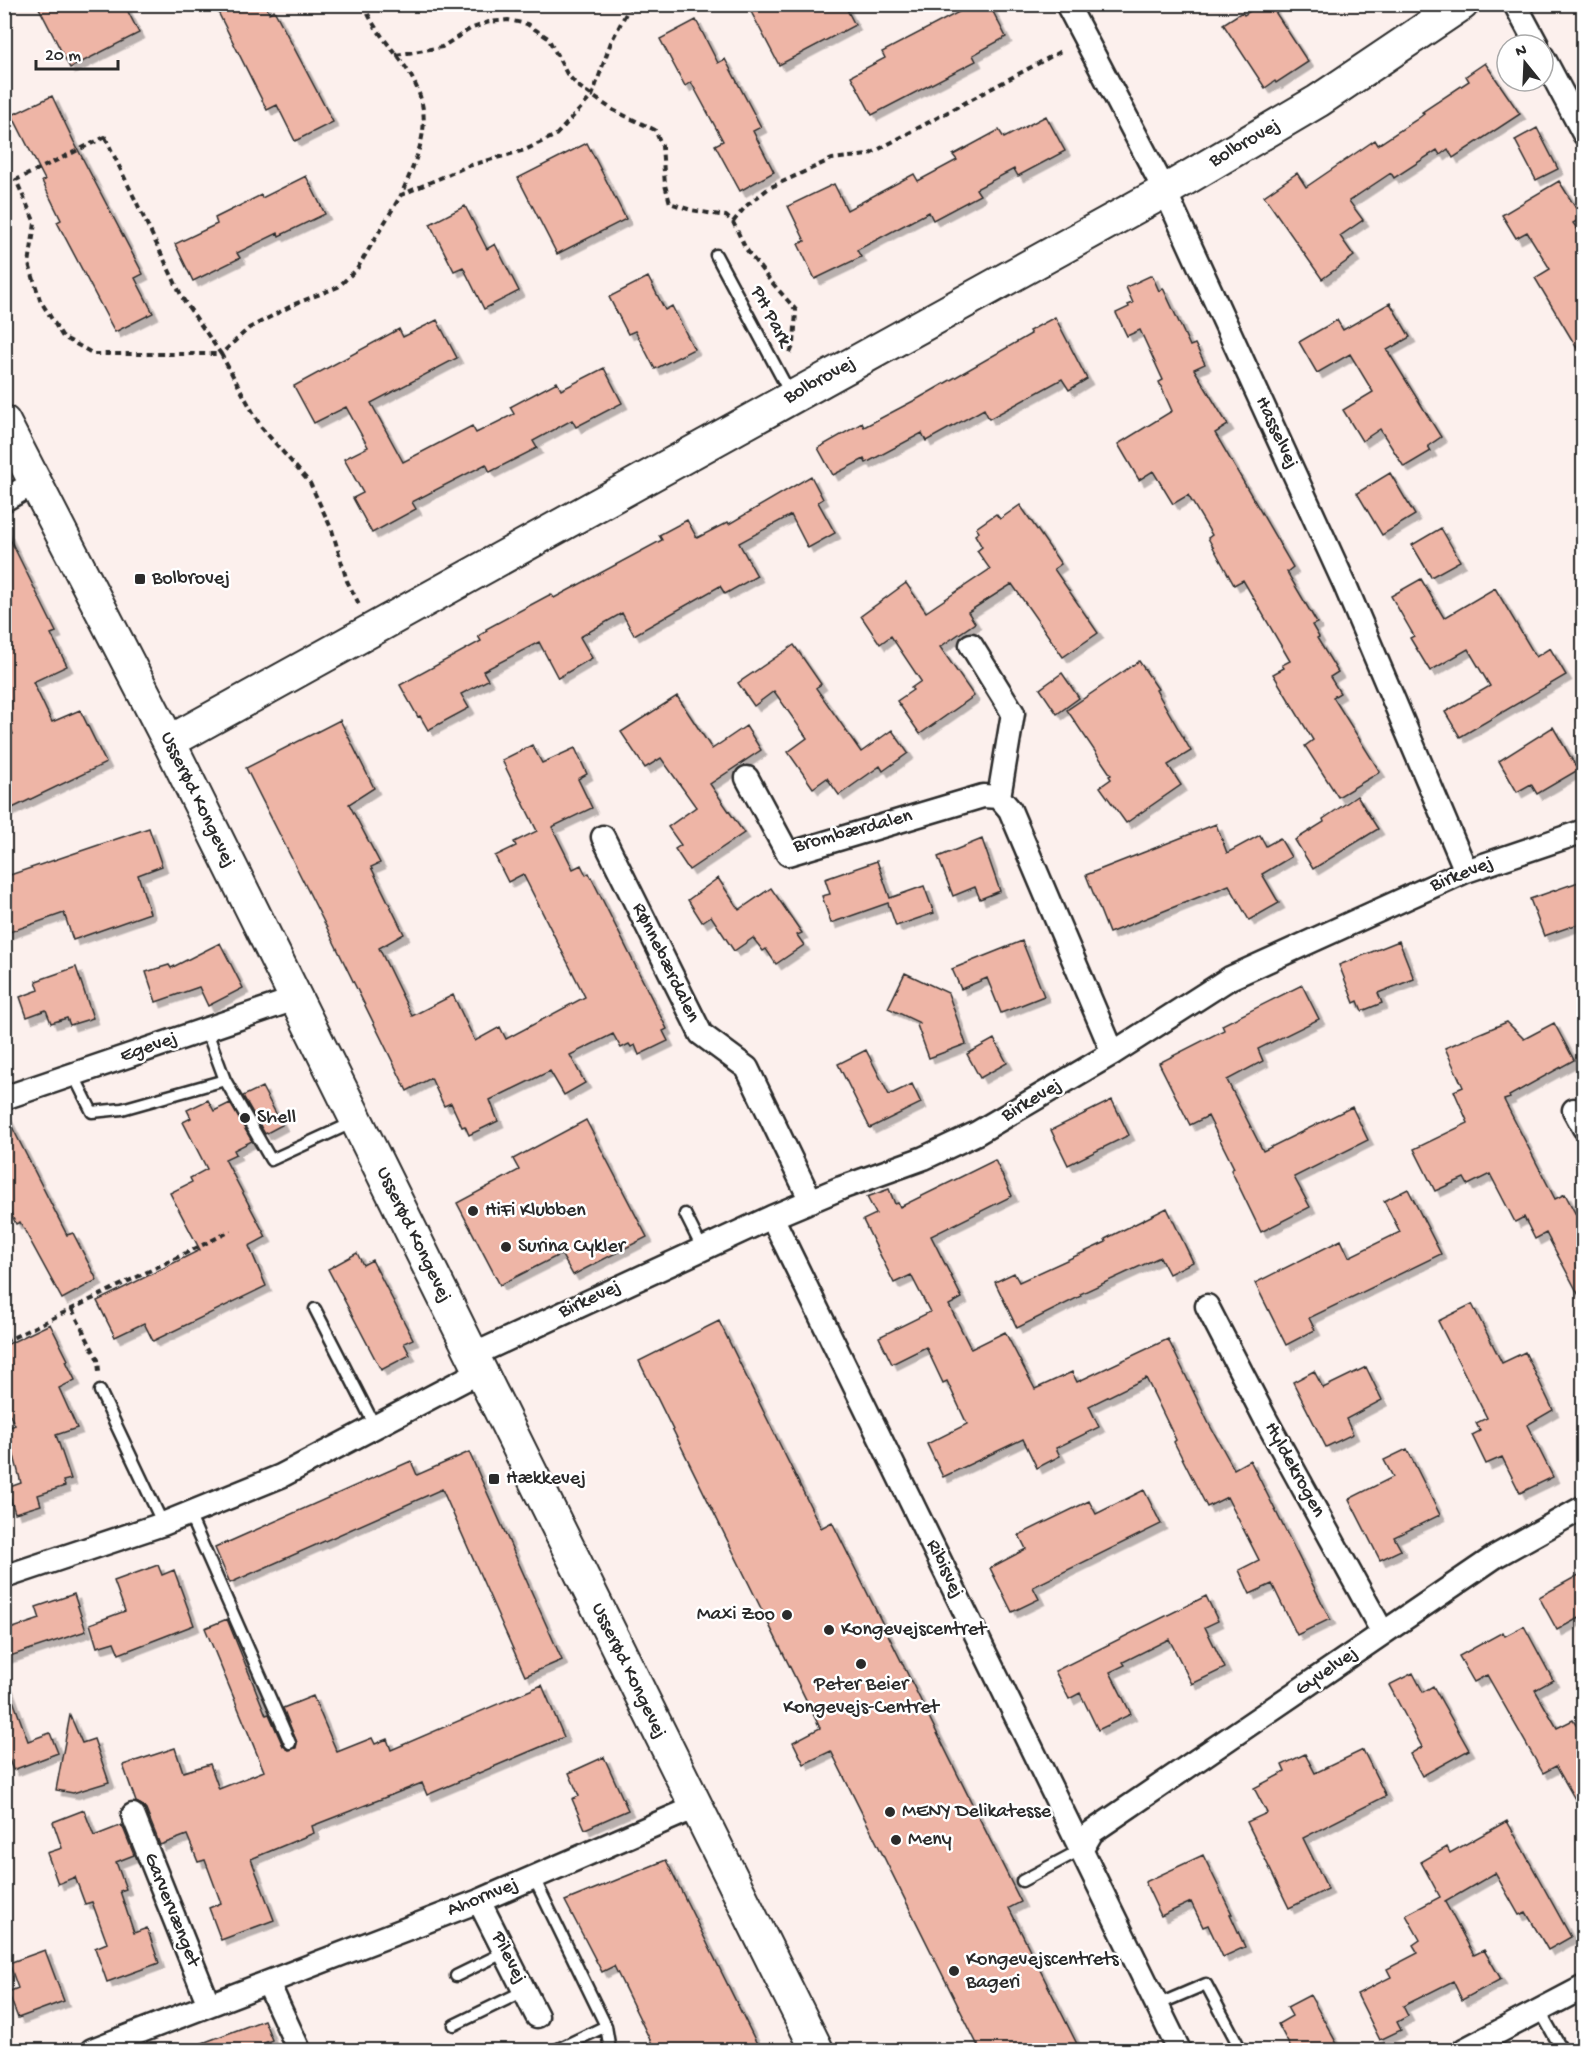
<svg xmlns="http://www.w3.org/2000/svg" width="1588" height="2055" font-family="'Gochi Hand',sans-serif">
<defs>
<filter id="shadow"><feDropShadow dx="5.5" dy="5.5" stdDeviation="0" flood-color="#0004"/></filter>
</defs>
<rect width="100%" height="100%" fill="#fcf0ed"/>
<filter id="ink" filterUnits="userSpaceOnUse"><feTurbulence type="fractalNoise" baseFrequency=".0167" numOctaves="2"/><feDisplacementMap in="SourceGraphic" scale="12" xChannelSelector="R" yChannelSelector="G"/><feConvolveMatrix kernelMatrix="1 2 1 2 8 2 1 2 1" color-interpolation-filters="sRGB"/></filter>
<g filter="url(#ink)">
<path fill="#eeb5a6" stroke="#2b2b2b" stroke-width="1.5" filter="url(#shadow)" d="M37,4h87l15,29 -69,35z
M214,4h51l4,9 5,-3 59,112 -38,19 -18,-36 -10,5z
M747,4h97l11,21 -76,40z
M974,4h15l17,33 -33,18 3,6 -104,54 -21,-39 34,-18 -3,-6z
M1261,4h9l38,58 -32,21 -1,-2 -10,7 -42,-64 19,-12 2,3z
M696,20l22,43 7,-4 36,68 -8,4 21,41 -34,19 -25,-46 8,-4 -32,-59 -6,4 -25,-47z
M1485,63l35,51 -67,44 -5,-9 -8,6 -3,-5 -43,28 -3,-5 -42,28 14,19 -23,16 14,20 -32,23 -58,-83 33,-23 9,14 69,-47 3,5 38,-25 8,-6 -2,-2 47,-31 -3,-5z
M52,96l22,46 69,132 -8,4 18,35 -38,19 -58,-110 4,-2 -19,-39 3,-1 -33,-65z
M1046,116l19,35 -47,25 -4,-7 -38,20 4,6 -47,25 -4,-8 -72,38 4,7 -46,22 -17,-35 7,-3 -17,-35 46,-22 13,26 67,-36 4,7 39,-21 -4,-5 46,-25 5,8z
M1537,128l21,41 -22,11 -21,-40z
M587,143l39,76 -69,35 -39,-76z
M306,176l19,38 -46,22 -1,-3 -41,20 3,5 -47,23 -18,-37 42,-20 -2,-6 46,-23 1,3z
M1559,181l23,37 -9,5 11,15v122l-49,-82 15,-9 -23,-37 -11,6 -14,-23z
M465,206l22,43 8,-5 24,47 -35,18 -21,-42 -9,4 -24,-47z
M1152,275l7,16 4,-3 27,58 5,-2 10,20 -11,5 34,56 -13,8 78,134 -6,5 30,51 -5,2 7,12 -2,1 21,34 -8,5 10,16 -7,4 47,75 -42,25 -33,-51 8,-6 -40,-66 11,-6 -2,-3 8,-4 -47,-81 -9,5 -26,-47 4,-3 -24,-40 -15,9 -20,-33 -14,9 -21,-36 54,-33 -13,-29 4,-2 -23,-50 -13,6 -11,-23 13,-6 -1,-2 5,-2 -7,-16z
M648,277l17,33 7,-4 22,43 -39,20 -20,-38 -7,3 -19,-37z
M1390,303l20,34 -23,13 54,87 -13,9 3,5 -27,16 -24,-38 -18,12 -19,-31 30,-18 -23,-38 -33,19 -18,-31 38,-22 6,10z
M1055,317l32,62 -18,11 -7,-11 -73,40 -5,-10 -58,32 -4,-8 -56,30 -2,-4 -31,16 -15,-27 44,-25 2,4 55,-29 112,-64 -2,-3z
M437,320l20,38 -86,45 32,59 69,-36 4,7 38,-19 -4,-7 47,-25 4,8 43,-22 18,35 -46,24 -4,-7 -39,21 4,7 -47,24 -4,-8 -74,38 4,7 -44,24 -19,-35 10,-5 -19,-34 24,-12 -22,-40 -32,16 -20,-37 105,-57 4,8z
M1390,473l25,42 -33,20 -25,-42z
M811,476l12,23 -5,3 17,31 -27,15 -17,-33 -52,28 18,33 -32,18 -5,-8 -86,49 -12,-22 -42,24 12,21 -34,20 -19,-36 -56,29 5,9 -27,14 8,14 -41,22 -8,-14 -2,1 -18,-32 81,-44 -3,-5 9,-5 -1,-2 65,-35 3,4 108,-58 -3,-5 28,-15 10,18 31,-16 1,2z
M1020,505l41,59 -7,5 44,64 -35,24 -51,-73 -8,5 -36,23 7,11 -35,24 34,49 -54,38 -23,-33 16,-11 -2,-2 10,-7 -30,-45 -11,8 -19,-28 45,-33 20,29 64,-43 -13,-18 5,-4 -7,-12 4,-3 -3,-4 20,-14 4,5z
M4,527l52,105 -5,2 16,32 -34,16 19,40 28,-12 26,53 -102,49v-74l9,-4 -9,-19z
M1441,528l19,33 -29,16 -19,-32z
M1421,579l23,39 51,-30 41,69 14,-9 16,27 -106,62 -15,-25 45,-26 -22,-37 -38,22 -20,-33 4,-2 -23,-40z
M794,645l27,39 -5,4 45,64 31,-22 16,23 -25,18 -3,-5 -41,29 -12,-17 -14,10 -25,-36 19,-14 -33,-47 -20,15 -16,-23z
M1139,661l19,28 -2,1 35,61 -23,14 13,20 -55,38 -26,-36 11,-8 -2,-3 2,-1 -44,-65z
M1062,673l17,25 -22,16 -17,-25z
M677,696l35,53 34,-23 15,24 -51,34 34,49 -55,37 -14,-21 6,-4 -13,-18 28,-20 -35,-49 -16,10 -24,-36z
M340,720l34,68 -25,16 31,59 -9,4 33,67 -25,14 33,68 41,-21 22,46 25,-14 6,12 79,-42 -62,-123 -15,8 -13,-26 21,-10 -2,-4 23,-11 -35,-71 30,-15 10,18 33,-15 12,26 -9,5 14,29 -40,19 21,42 8,-4 5,10 3,-2 78,156 -4,2 5,10 -29,14 -4,-10 -4,2 -2,-3 -8,4 -8,-14 -43,21 15,28 -21,12 -14,-24 -60,29 8,21 -29,14 -4,-9 -3,1 -11,-24 -7,3 -13,-28 -24,13 -80,-163 -81,-160z
M1553,727l25,43 -41,24 -6,-10 -14,8 -18,-31z
M1357,796l21,33 -65,40 -18,-29 29,-18 -1,-3z
M1216,824l11,29 33,-18 6,11 14,-8 11,19 -29,17 17,29 -30,17 -20,-35 -120,48 -23,-58z
M149,828l13,38 -24,9 12,38 -77,27 -9,-27 -60,21v-57z
M982,839l18,52 -20,8 -5,-12 -22,9 -15,-39z
M877,861l13,37 34,-12 10,27 -38,13 -8,-23 -57,20 -9,-27 8,-2 -5,-15z
M718,878l21,32 32,-22 31,45 -5,2 7,10 -28,19 -10,-15 -3,2 -10,-13 -19,13 -23,-35 -9,6 -14,-22z
M1584,880v42l-40,14 -14,-37z
M1022,941l22,55 -43,17 -14,-35 -26,11 -9,-20z
M1399,941l15,38 -36,14 4,10 -20,8 -4,-10 -4,2 -15,-38z
M220,943l23,45 -35,18 -9,-19 -43,15 -10,-30 23,-7 2,3z
M76,967l17,51 -23,7 -3,-7 -16,5 -5,-13 -19,7 -7,-20 19,-7 -3,-9z
M905,973l43,20 18,51 -37,14 -12,-33 3,-2 -32,-15z
M1302,985l17,34 -61,30 5,12 -36,19 36,71 89,-44 16,33 -74,37 16,30 -49,25 -30,-62 3,-2 -26,-52 -18,9 -31,-62 65,-33 -2,-5z
M1507,1022l17,17 30,-16 20,37 -65,36 1,2 -6,2 51,99 10,-5 19,36v75l-38,-72 -11,6 -11,-22 -9,5 -25,-48 -22,11 -4,-7 -29,13 -21,-42 54,-26 -14,-32 9,-4 -18,-39z
M994,1039l13,24 -27,15 -13,-24z
M866,1050l23,45 23,-11 9,19 -51,25 -32,-64z
M262,1087l20,38 -17,9 -22,-38z
M208,1100l6,11 16,-8 22,38 -18,9 2,4 -11,5 41,78 -17,9 17,40 -113,55 -9,-18 -29,14 -18,-36 103,-51 -30,-57 22,-11 -2,-4 17,-9 -24,-47 8,-4 -4,-8z
M1112,1100l17,35 -61,30 -17,-35z
M4,1111l63,124 6,-2 24,47 -35,19 -42,-77 -4,2 -12,-24z
M586,1120l61,117 -74,38 -12,-21 -61,31 -43,-82 62,-33 -6,-11z
M995,1160l17,36 -81,40 31,62 -13,7 22,44 34,-17 30,57 37,-17 5,10 91,-43 41,85 25,45 16,-9 80,159 -33,16 -25,-51 -22,10 -11,-24 20,-10 -32,-63 -20,10 -33,-65 2,-2 -30,-62 -57,28 10,21 -43,21 4,8 -23,12 -14,-29 -80,38 -16,-33 40,-20 -20,-43 -4,2 -17,-36 -34,17 -13,-27 51,-25 -19,-37 -17,8 -31,-63 13,-6 -9,-17 22,-8 6,15 3,-1 2,4z
M1408,1189l33,65 -132,64 6,12 -29,15 -31,-62 86,-43 8,17 51,-25 -16,-31z
M1167,1208l26,54 -24,12 -9,-17 -80,37 1,2 -64,32 -22,-46 19,-9 5,9 87,-40 -1,-3z
M357,1253l6,12 9,-5 41,79 -9,4 6,12 -29,15 -53,-101z
M1472,1304l30,59 23,-11 28,58 -26,15 26,52 -33,16 -18,-36 -16,7 -14,-29 8,-4 -4,-8 11,-5 -49,-97z
M719,1321l102,207 11,-6 189,380 -12,6 71,142h-100l-149,-299 -27,13 -11,-22 27,-14 -181,-367z
M50,1324l18,36 -2,1 9,19 -16,8 18,40 -21,7 15,44 -8,2 2,5 -27,9 3,10 -26,8 -8,-25 14,-5 -14,-55 8,-3 -11,-21v-58z
M1366,1367l16,33 -36,19 7,15 -27,13 -33,-65 21,-11 9,17z
M1407,1449l33,66 -46,22 7,13 -21,10 -31,-61 44,-22 -9,-17z
M469,1452l93,208 -37,16 -83,-187 -212,94 -15,-35 196,-87 6,14z
M1144,1490l17,34 -128,63 6,12 -27,13 -22,-44 36,-19 -7,-14 70,-34 7,13z
M158,1565l4,10 12,-5 20,55 -75,29 -5,-12 -17,5 -7,-23 35,-13 -11,-30z
M1584,1572v43l-27,15 -18,-33z
M74,1594l12,37 -82,27v-27l36,-12 -4,-12z
M1206,1596l12,25 -13,6 20,41 -33,16 -23,-45 -46,23 2,3 -15,7 21,42 -33,16 -18,-37 -11,6 -14,-28z
M227,1619l39,96 3,-1 14,32 6,4 7,-2 1,-5 -14,-35 30,-12 24,56 35,-14 3,6 12,-5 4,11 151,-65 22,52 -137,58 -5,-12 -110,43 2,7 -63,26 23,61 -53,20 -12,-32 12,-5 -16,-43 -7,2 -11,-27 -27,10 -14,-35 -4,-5 -6,-3 -13,-37 52,-17 8,24 27,-8 9,25 45,-18 -59,-143z
M1524,1626l29,54 -18,10 22,38 16,-8 3,5 8,-4v94l-28,-49 -13,7 -56,-98 -13,7 -15,-26 44,-24 2,4z
M1413,1673l10,19 10,-6 36,64 -47,26 -12,-22 12,-7 -33,-62z
M7,1684l21,57 22,-8 8,20 -45,17 -9,-23v-62z
M70,1715l12,28 12,-4 15,43 -36,11 -17,-3z
M1363,1750l23,46 -83,42 25,51 -39,19 -42,-86 20,-9 -13,-25 31,-16 -3,-7 23,-11 10,19z
M604,1757l24,53 -43,19 -13,-30 7,-3 -10,-23z
M84,1810l10,26 28,-11 12,30 -18,7 10,27 -6,2 14,42 13,-5 12,35 -52,19 -12,-34 12,-5 -15,-41 -7,2 -10,-27 -17,7 -11,-31 15,-5 -9,-26z
M1507,1821l64,116 -23,13 -22,-38 -7,3 -24,-42 -50,29 29,53 10,-5 17,29 -39,21 -9,-19 -50,25 5,10 -11,6 4,8 -21,10 -23,-46 34,-17 -4,-8 31,-16 -5,-8 7,-5 -14,-25 34,-18 -19,-35 26,-15 3,6z
M1203,1855l29,59h-2l15,33 -22,10 -15,-32 -5,2 -12,-25 -30,14 -16,-34z
M666,1860l94,190h-105l-41,-84 -12,6 -37,-71z
M45,1950l19,51 -46,17 -10,-26 10,-4 -9,-25z
M1310,1995l27,49 -12,6h-33l-14,-26 14,-8 -5,-9z
M264,2020l8,20 -26,10h-57v-2z"/>
<g fill="none" stroke-linecap="round" stroke-linejoin="round">
<defs>
<path id="lane" d="M716,255l75,140
M206,1029l19,51
M73,1074l19,38 30,-3 103,-29 46,80 83,-38
M685,1214l17,34
M315,1309l60,117
M100,1391l63,133
M189,1514l101,229
M534,1878l72,148 4,24
M1022,1881l60,-32
M456,1976l49,-24
M1157,2005l49,-21 35,66
M1540,2011l22,39
M454,2025l70,-34
M556,2050l50,-24"/>
<path id="street" d="M1067,4l98,187 180,394 121,286
M1515,4l22,41
M1543,57l41,77
M4,500l31,-18
M971,645l42,68 -14,84
M747,778l41,76 195,-58 16,1 11,13 103,243
M603,837l98,197 46,34 64,133
M4,1098l291,-99
M1574,1110l10,18
M772,1217l407,833
M1207,1306l59,114 117,213
M473,1355l299,-138 69,-29 83,-30 53,-25 136,-80 117,-75 236,-107 118,-40
M4,1577l159,-53 118,-48 200,-105
M133,1815l76,190
M1082,1849l10,-17 404,-276 88,-49
M479,1901l58,115
M268,1983l31,67
M92,2050l387,-149 217,-94
M1464,2050l120,-63"/>
<path id="secondary" d="M4,422l165,320 648,1308
M169,742l996,-551 153,-90 144,-97"/>
</defs>
<use href="#lane" stroke="#2b2b2b" stroke-width="15"/>
<use href="#street" stroke="#2b2b2b" stroke-width="27"/>
<use href="#secondary" stroke="#2b2b2b" stroke-width="36"/>
<path stroke="#2b2b2b" stroke-width="4" stroke-dasharray="6 4.5" stroke-linecap="butt" d="M364,4c8,24 26,41 40,61 34,49 18,81 -3,130
M396,55l46,-8 28,-18 19,-7 19,-2 19,4 21,14 19,36 11,12 35,24 42,20 7,16 3,39 5,18 21,7 35,6 7,6 13,27 22,29 28,32 -2,34 -4,9
M105,137l78,162 38,55h-127l-31,-17 -23,-37 -11,-36 6,-41 -19,-43z
M733,222l13,-16 23,-18 63,-29 36,-4 195,-105
M359,604l-12,-23 -15,-51 -22,-47 -49,-56 -40,-73 28,-26 48,-25 41,-16 19,-18 44,-74 67,-29 57,-16 31,-15 36,-39 19,-54 20,-38
M72,1309l26,51 1,12
M4,1342l227,-111"/>
<use href="#lane" stroke="#fff" stroke-width="10"/>
<use href="#street" stroke="#fff" stroke-width="22"/>
<use href="#secondary" stroke="#fff" stroke-width="32"/>
</g>
</g>
<g fill="#2b2b2b" stroke="#fff" stroke-width="2">
<rect x="134" y="573" width="12" height="12" rx="3"/>
<circle cx="245" cy="1118" r="6"/>
<circle cx="473" cy="1211" r="6"/>
<circle cx="506" cy="1247" r="6"/>
<rect x="488" y="1473" width="12" height="12" rx="3"/>
<circle cx="787" cy="1615" r="6"/>
<circle cx="829" cy="1630" r="6"/>
<circle cx="861" cy="1664" r="6"/>
<circle cx="890" cy="1812" r="6"/>
<circle cx="896" cy="1840" r="6"/>
<circle cx="954" cy="1971" r="6"/>
</g>
<g text-anchor="middle" dominant-baseline="central" stroke-width="5" stroke-linejoin="round" paint-order="stroke">
<g font-size="20" fill="#2b2b2b" stroke="#fff">
<text transform="translate(1245 144) rotate(-30)">Bolbrovej</text>
<text transform="translate(770 317) rotate(62)">PH Park</text>
<text transform="translate(820 381) rotate(-29)">Bolbrovej</text>
<text transform="translate(1276 433) rotate(65)">Hasselvej</text>
<text transform="translate(197 800) rotate(64)">Usserød Kongevej</text>
<text transform="translate(853 832) rotate(-15)">Brombærdalen</text>
<text transform="translate(1462 875) rotate(-22)">Birkevej</text>
<text transform="translate(665 963) rotate(64)">Rønnebærdalen</text>
<text transform="translate(149 1048) rotate(-19)">Egevej</text>
<text transform="translate(1032 1101) rotate(-31)">Birkevej</text>
<text transform="translate(413 1235) rotate(64)">Usserød Kongevej</text>
<text transform="translate(590 1300) rotate(-25)">Birkevej</text>
<text transform="translate(1294 1470) rotate(61)">Hyldekrogen</text>
<text transform="translate(944 1569) rotate(64)">Ribisvej</text>
<text transform="translate(628 1671) rotate(64)">Usserød Kongevej</text>
<text transform="translate(1327 1672) rotate(-35)">Gyvelvej</text>
<text transform="translate(483 1898) rotate(-22)">Ahornvej</text>
<text transform="translate(171 1910) rotate(68)">Garvervænget</text>
<text transform="translate(508 1958) rotate(63)">Pilevej</text>
</g>
<g font-size="20" fill="#2b2b2b" stroke="#fff" text-anchor="start">
<text x="152" y="579">Bolbrovej</text>
<text x="257" y="1118">Shell</text>
<text x="485" y="1211">HiFi Klubben</text>
<text x="518" y="1247">Surina Cykler</text>
<text x="506" y="1479">Hækkevej</text>
<text x="775" y="1615" text-anchor="end">Maxi Zoo</text>
<text x="841" y="1630">Kongevejscentret</text>
<text x="861" y="1685" text-anchor="middle">Peter Beier<tspan x="861" dy="23">Kongevejs-Centret</tspan></text>
<text x="902" y="1812">MENY Delikatesse</text>
<text x="908" y="1840">Meny</text>
<text x="966" y="1960">Kongevejscentrets<tspan x="966" dy="23">Bageri</tspan></text>
</g>
</g>
<rect width="1588" height="2055" fill="none" stroke="#fff" stroke-width="24"/>
<rect x="12" y="12" width="1564" height="2031" fill="none" stroke="#2b2b2b" stroke-width="2" filter="url(#ink)"/>
<g transform="translate(1525 63) rotate(342)"><circle r="28" fill="#ffffff" stroke="#aaaaaa" stroke-width="1.5"/>
<path d="M0-4.5L10 22L0 15L-10 22Z" fill="#2b2b2b"/>
<text y="-9" font-size="16" font-weight="bold" text-anchor="middle" fill="#2b2b2b">N</text>
</g>
<path d="M36 60v9h82v-9" fill="none" stroke="#2b2b2b" stroke-width="3"/>
<text x="45" y="60" font-size="18" fill="#2b2b2b" stroke="#ffffff" stroke-width="4.5" paint-order="stroke">20 m</text>
</svg>
